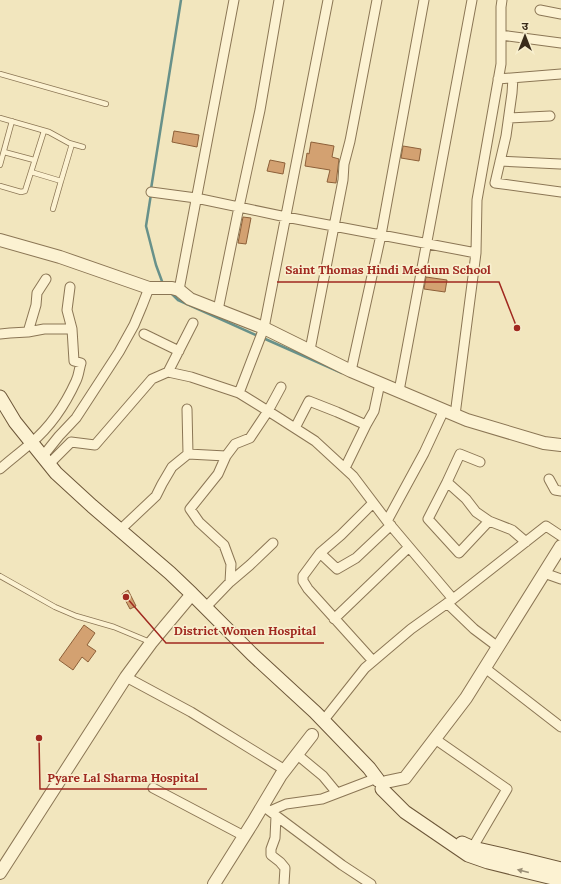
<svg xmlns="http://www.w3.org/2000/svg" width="561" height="884" font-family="Lora,'Noto Sans Devanagari',serif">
<rect width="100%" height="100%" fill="#f2e6be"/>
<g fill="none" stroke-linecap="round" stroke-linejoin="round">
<path stroke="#68918a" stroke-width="2.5" d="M151,189l30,-189
M151,194l-5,32 10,39 7,19
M170,292l8,8 80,36
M263,338l79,35"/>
</g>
<path fill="#d3a171" stroke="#8d6039" d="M174,131l25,4 -2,12 -25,-5z
M311,142l23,4 -2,11 7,2 -3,24 -9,-1 3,-12 -25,-4 2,-13 2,1z
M403,146l18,3 -2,12 -18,-3z
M270,160l15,3 -2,11 -16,-3z
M243,217l8,1 -5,26 -8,-1z
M426,277l21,3 -2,12 -21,-3z
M128,590l8,16 -6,3 -8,-15z
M84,625l11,8 -8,12 9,6 -8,11 -6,-5 -9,13 -14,-10z"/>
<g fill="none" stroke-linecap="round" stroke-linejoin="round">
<defs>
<path id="service" d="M0,74l106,30
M0,118l49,14 20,11 14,4
M4,152l30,8
M0,165l12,-44
M31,172l30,9 11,-37
M0,186l21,6 4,-1 19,-60
M53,209l8,-28
M0,576l55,31 21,9 38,11 36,15"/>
<path id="minor" d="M540,10l21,4
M501,35l60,8
M513,78l-1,15 -6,43 -11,47 66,9
M498,79l63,-5
M509,118l41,-2
M500,161l60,3
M151,192l45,6 90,19 190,36
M70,287l-3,23 5,19
M179,290l55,-290
M218,310l21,-103 21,-97 19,-110
M28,332l8,-27 1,-12 9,-14
M0,334l10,-1 18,-1 16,-3h28l2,32 7,2c-2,6 -2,12 -5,18 -10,22 -26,46 -45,62 -10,9 -21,17 -31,26
M144,334l35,17
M310,350l33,-170 1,-16 6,-23 27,-141
M351,371l30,-136 43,-235
M168,372l25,-49
M399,391l73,-391
M239,393l37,23 39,25 38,35 34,45 66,78
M187,409l1,45
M455,415l21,-162 1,-53 24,-136v-57l1,-7
M366,425l8,-14 6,-28
M295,428l14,-27 28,11 29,13 -21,43
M43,456l16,-20 17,-18 43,-66 15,-27 8,-19 7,-18
M49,464l22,-22 24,3 57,-66 16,-7 23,5 48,16 25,-65 64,-328
M549,479l6,11 6,1
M447,482l13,-28 20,8
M387,521l37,-68 20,-43
M489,521l-30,32 -31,-34 19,-37 19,17 10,13 13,9 23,9 14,12
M120,530l36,-34 6,-12 10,-17 16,-13 38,2 9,-12 15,-6 18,-27 13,-24
M320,553l17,16 19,-11 35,-33
M544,573l17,6
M230,582l20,-17 23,-22
M447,603l27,26 24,18
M206,607l24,-25 1,-18 -7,-19 -25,-23 -9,-13 28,-35 8,-18
M334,619l75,-72
M373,661l-65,-72 -5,-8v-5l17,-23 21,-18 32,-32
M485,668l76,59
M126,677l65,35 94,58
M323,721l42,-53 46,-39 42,-30 93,-73 15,10
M435,739l72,50 -37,63
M296,756l4,1 23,19 14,17
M153,788l91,48
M263,806l79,59 29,19
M270,811l16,-7 36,-5 55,-21
M276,816l-1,22 -4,11v6l9,7 5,6 -1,16"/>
<path id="tertiary" d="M0,240l60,17 89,31h23l7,2 11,9 74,29 87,43 116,49 77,23 17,2
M386,782l19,-4 61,-80 95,-152
M0,873l126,-196 25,-34 41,-49
M214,884l39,-62 28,-47 31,-40"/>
<path id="secondary" d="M0,397l15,25 41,51 36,33 78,67 22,21 60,60 63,58 54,56 9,12
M382,789l23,23 63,43 20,7 73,18
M462,843l11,5 52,12 36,9"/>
</defs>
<use href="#service" stroke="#8b7655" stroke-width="6"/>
<use href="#minor" stroke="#8b7655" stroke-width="11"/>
<use href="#tertiary" stroke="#8b7655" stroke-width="14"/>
<use href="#secondary" stroke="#6d5739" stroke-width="15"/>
<use href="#service" stroke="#fcf2d2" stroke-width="4.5"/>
<use href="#minor" stroke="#fcf2d2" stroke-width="9"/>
<use href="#tertiary" stroke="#fcf2d2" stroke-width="12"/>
<use href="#secondary" stroke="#fcf2d2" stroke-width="13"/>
</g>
<defs><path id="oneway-solid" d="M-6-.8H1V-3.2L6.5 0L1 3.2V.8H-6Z"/></defs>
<use fill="#9b8f76" href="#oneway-solid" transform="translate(523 871) rotate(-166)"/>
<path fill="none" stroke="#a02920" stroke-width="1.5" d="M517 328L499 282H277M126 597L166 643H324M39 738L40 789H207"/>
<g fill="#a02920" stroke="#f8efce" stroke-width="1.5">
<circle cx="517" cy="328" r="4"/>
<circle cx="126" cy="597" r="4"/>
<circle cx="39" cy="738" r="4"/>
</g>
<g font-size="12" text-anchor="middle" font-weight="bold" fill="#a02920" stroke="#f8efce" stroke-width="3.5" stroke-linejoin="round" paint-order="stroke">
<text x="388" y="274">Saint Thomas Hindi Medium School</text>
<text x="245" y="635">District Women Hospital</text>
<text x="123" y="782">Pyare Lal Sharma Hospital</text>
</g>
<g transform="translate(525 36)" stroke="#f8efce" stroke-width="3" paint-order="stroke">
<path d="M0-3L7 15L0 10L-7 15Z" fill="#3a2c1b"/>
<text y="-6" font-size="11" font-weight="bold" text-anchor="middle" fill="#3a2c1b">उ</text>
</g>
</svg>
